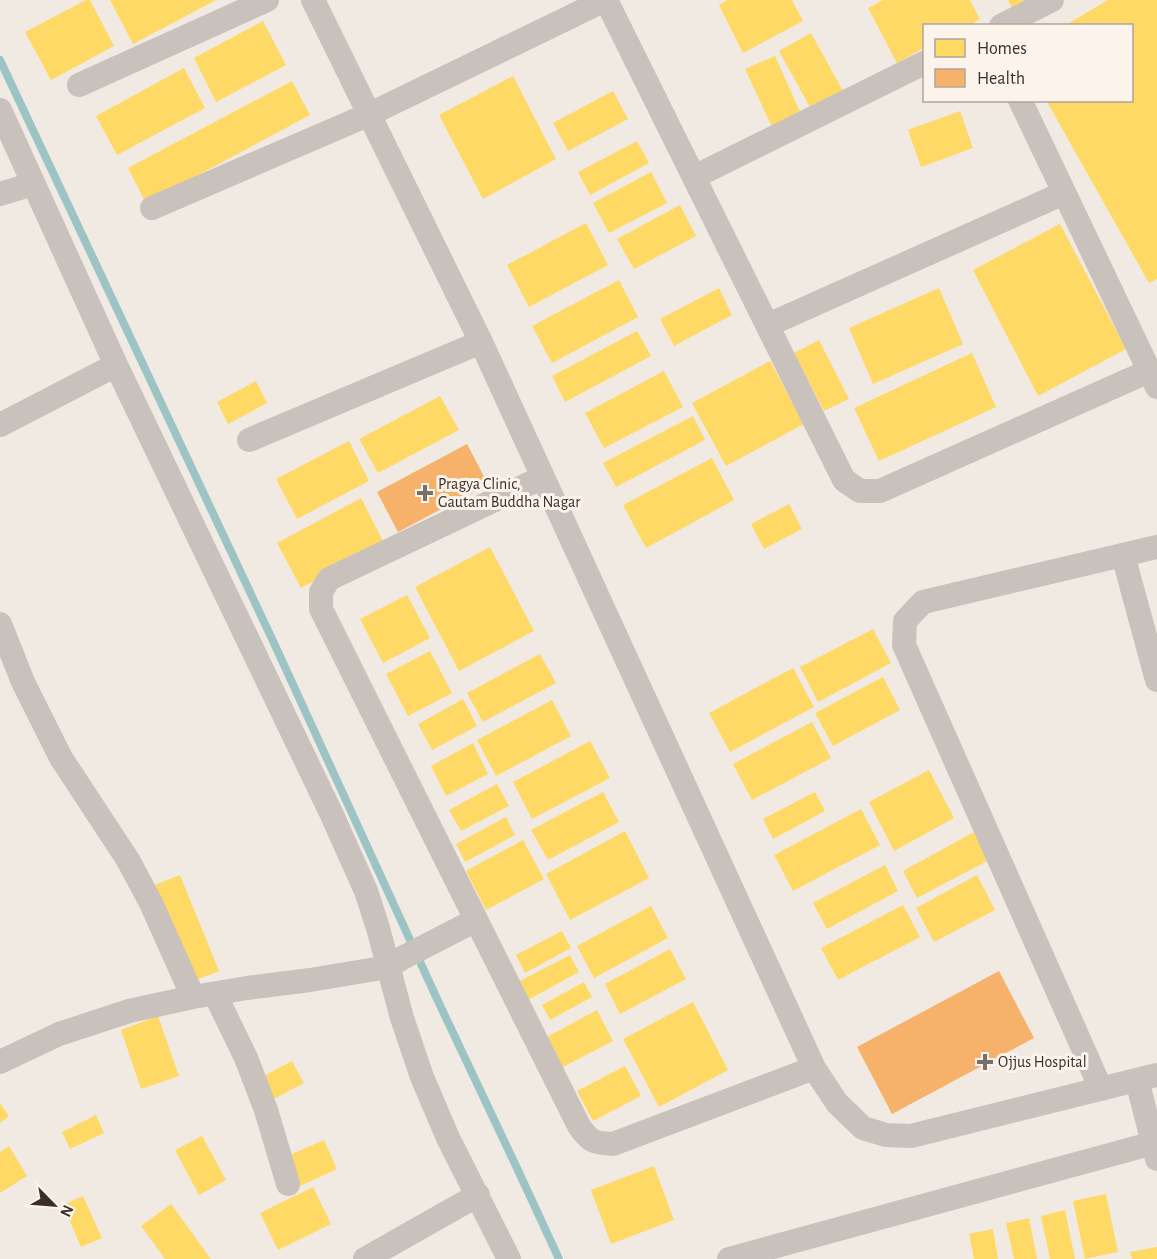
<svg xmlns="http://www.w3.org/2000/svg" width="1157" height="1259" font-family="'Alegreya Sans',sans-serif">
<rect width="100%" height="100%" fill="#f0eae3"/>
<path fill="#ffd966" d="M86,0h4l24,46 -63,34 -26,-48z
M110,0h106l-83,44z
M727,0h65l11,21 -60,32 -24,-48z
M883,0h87l10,19 -12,7h-44v22l-27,15 -29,-55z
M1008,0h26l-21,10z
M1108,0h49v279l-8,4 -103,-183h86v-74h-68z
M263,21l23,44 -70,37 -22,-44z
M811,33l32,58 -32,18 -32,-58z
M775,56l26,58 -29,13 -27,-58z
M184,68l21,40 -88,47 -21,-39z
M513,76l43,83 -73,40 -44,-84z
M292,81l18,34 -164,88 -18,-35z
M613,91l15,28 -60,32 -15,-28z
M960,111l13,37 -52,19 -13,-37z
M637,141l12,22 -59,32 -12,-23z
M651,172l16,31 -58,30 -16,-30z
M680,205l16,31 -62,33 -17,-30z
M586,223l22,42 -79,42 -22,-42z
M1060,224l66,125 -88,47 -65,-126z
M619,280l19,37 -86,46 -20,-37z
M719,288l13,27 -58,31 -14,-27z
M939,288l24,56 -90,40 -24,-56z
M637,331l14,25 -86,46 -13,-26z
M819,340l30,59 -25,12 -30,-58z
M972,353l24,54 -117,54 -25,-53z
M770,361l34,63 -78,42 -34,-63z
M664,371l19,36 -79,41 -19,-35z
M256,381l11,22 -39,21 -11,-22z
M440,396l19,34 -81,43 -19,-34z
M693,416l12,24 -89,47 -13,-24z
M349,441l20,40 -72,38 -21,-40z
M712,458l22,42 -88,48 -23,-43z
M361,498l23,45 -83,45 -24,-45z
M789,504l13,25 -38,20 -13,-25z
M490,547l44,84 -75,40 -44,-84z
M407,595l23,43 -47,25 -23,-44z
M873,629l18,34 -73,39 -18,-35z
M430,651l22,42 -44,23 -22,-42z
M540,654l16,29 -73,39 -16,-29z
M793,668l21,39 -84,45 -21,-39z
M883,677l17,33 -67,36 -18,-33z
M463,699l14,27 -45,24 -14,-26z
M552,700l19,36 -75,40 -19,-36z
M812,722l19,36 -79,42 -19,-36z
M590,741l20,37 -78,41 -19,-37z
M473,743l15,31 -42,22 -15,-30z
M929,770l25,48 -60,33 -25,-49z
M497,784l12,22 -48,25 -12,-21z
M603,792l16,30 -71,38 -17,-30z
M815,792l10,19 -52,28 -10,-20z
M861,809l19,36 -87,46 -19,-36z
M506,817l9,18 -50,27 -9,-18z
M625,831l24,47 -79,42 -24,-46z
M976,831l15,28 -74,39 -14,-27z
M523,840l21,39 -58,31 -20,-39z
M885,865l13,26 -71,38 -14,-26z
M180,875l39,96 -28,11 -39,-96z
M977,875l18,35 -61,32 -18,-34z
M903,905l17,32 -82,43 -17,-32z
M651,906l17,32 -74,40 -17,-32z
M562,931l9,17 -46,25 -9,-18z
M670,949l16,30 -66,35 -15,-30z
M570,955l9,17 -55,30 -10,-18z
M584,982l8,15 -42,23 -8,-15z
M693,1002l35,68 -69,37 -36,-68z
M597,1010l16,31 -54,28 -16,-30z
M158,1016l21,60 -38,13 -20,-59z
M292,1061l12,22 -32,17 -12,-22z
M625,1066l16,30 -48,25 -16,-30z
M0,1103l9,13 -9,7z
M96,1115l8,18 -34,16 -8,-17z
M202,1136l24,44 -27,15 -24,-45z
M324,1140l13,29 -39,18 -13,-30z
M9,1146l18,30 -27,17v-41z
M654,1166l20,54 -63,24 -20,-54z
M313,1187l18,37 -53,26 -18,-37z
M1106,1194l12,58 -33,7 -12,-58z
M83,1196l19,42 -21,9 -18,-42z
M171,1204l40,55h-46l-24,-33z
M1065,1210l10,49h-25l-9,-43z
M1029,1218l8,41h-23l-8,-36z
M993,1229l5,30h-24l-5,-25z
M1157,1247v12h-25l-2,-7z"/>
<path fill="#f6b26b" d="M467,444l21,40 -90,48 -21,-40z
M999,971l35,67 -142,76 -35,-67z"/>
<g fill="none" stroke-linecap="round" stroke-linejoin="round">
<path stroke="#9dc4c4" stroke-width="8" d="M0,60l273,581 165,360 78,165 43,93"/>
<path stroke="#c9c2bc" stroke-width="24" d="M313,0l168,342 333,726 23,35 26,25 23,7 25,1 246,-61
M606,0l238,480 16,11h20l269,-120
M1001,26l51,-26
M79,85l188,-85
M1020,100l137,287
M0,110l116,255 216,450 34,76 12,37 24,90 20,59 26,61 61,121
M694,177l230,-114
M0,194l33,-10
M152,208l218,-94 235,-114
M768,325l296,-132
M0,425l116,-60
M249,440l232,-98
M543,477l-214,102 -8,13v17l258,517c11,16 15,17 34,18l201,-76
M1123,555l34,125
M0,624l23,58 38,76 67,102 23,43 42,94
M215,994l31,64 20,52 22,74
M0,1062l59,-28 70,-23 64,-14 54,-9 63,-8 78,-13 16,-10 72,-37
M1137,1080l20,79
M1101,1089l-197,-444 1,-24 18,-19 234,-55
M365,1259l113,-64
M729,1259l428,-117"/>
</g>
<g fill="#7a706a" stroke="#fcf4eb" stroke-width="2">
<path d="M422 484h6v6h6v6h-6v6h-6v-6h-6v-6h6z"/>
<path d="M982 1053h6v6h6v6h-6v6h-6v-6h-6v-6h6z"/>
</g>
<g text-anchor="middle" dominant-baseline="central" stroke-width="6" stroke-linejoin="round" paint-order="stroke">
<g font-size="16" fill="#3b2e29" stroke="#fcf4eb" text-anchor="start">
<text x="438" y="484">Pragya Clinic,<tspan x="438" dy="18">Gautam Buddha Nagar</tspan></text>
<text x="998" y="1062">Ojjus Hospital</text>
</g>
</g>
<rect x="923" y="24" width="210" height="78" fill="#fcf4eb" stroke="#afa59d" stroke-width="1.5"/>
<rect x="935" y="39" width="30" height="18" fill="#ffd966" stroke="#afa59d" stroke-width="1.5"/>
<text x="977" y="54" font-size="18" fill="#3b2e29">Homes</text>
<rect x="935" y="69" width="30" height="18" fill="#f6b26b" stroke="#afa59d" stroke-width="1.5"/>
<text x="977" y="84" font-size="18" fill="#3b2e29">Health</text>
<g transform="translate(54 1205) rotate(115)" stroke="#fcf4eb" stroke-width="4.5" paint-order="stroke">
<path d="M0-4.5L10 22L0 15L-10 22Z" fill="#3b2e29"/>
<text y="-9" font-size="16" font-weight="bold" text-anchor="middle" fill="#3b2e29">N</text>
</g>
</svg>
